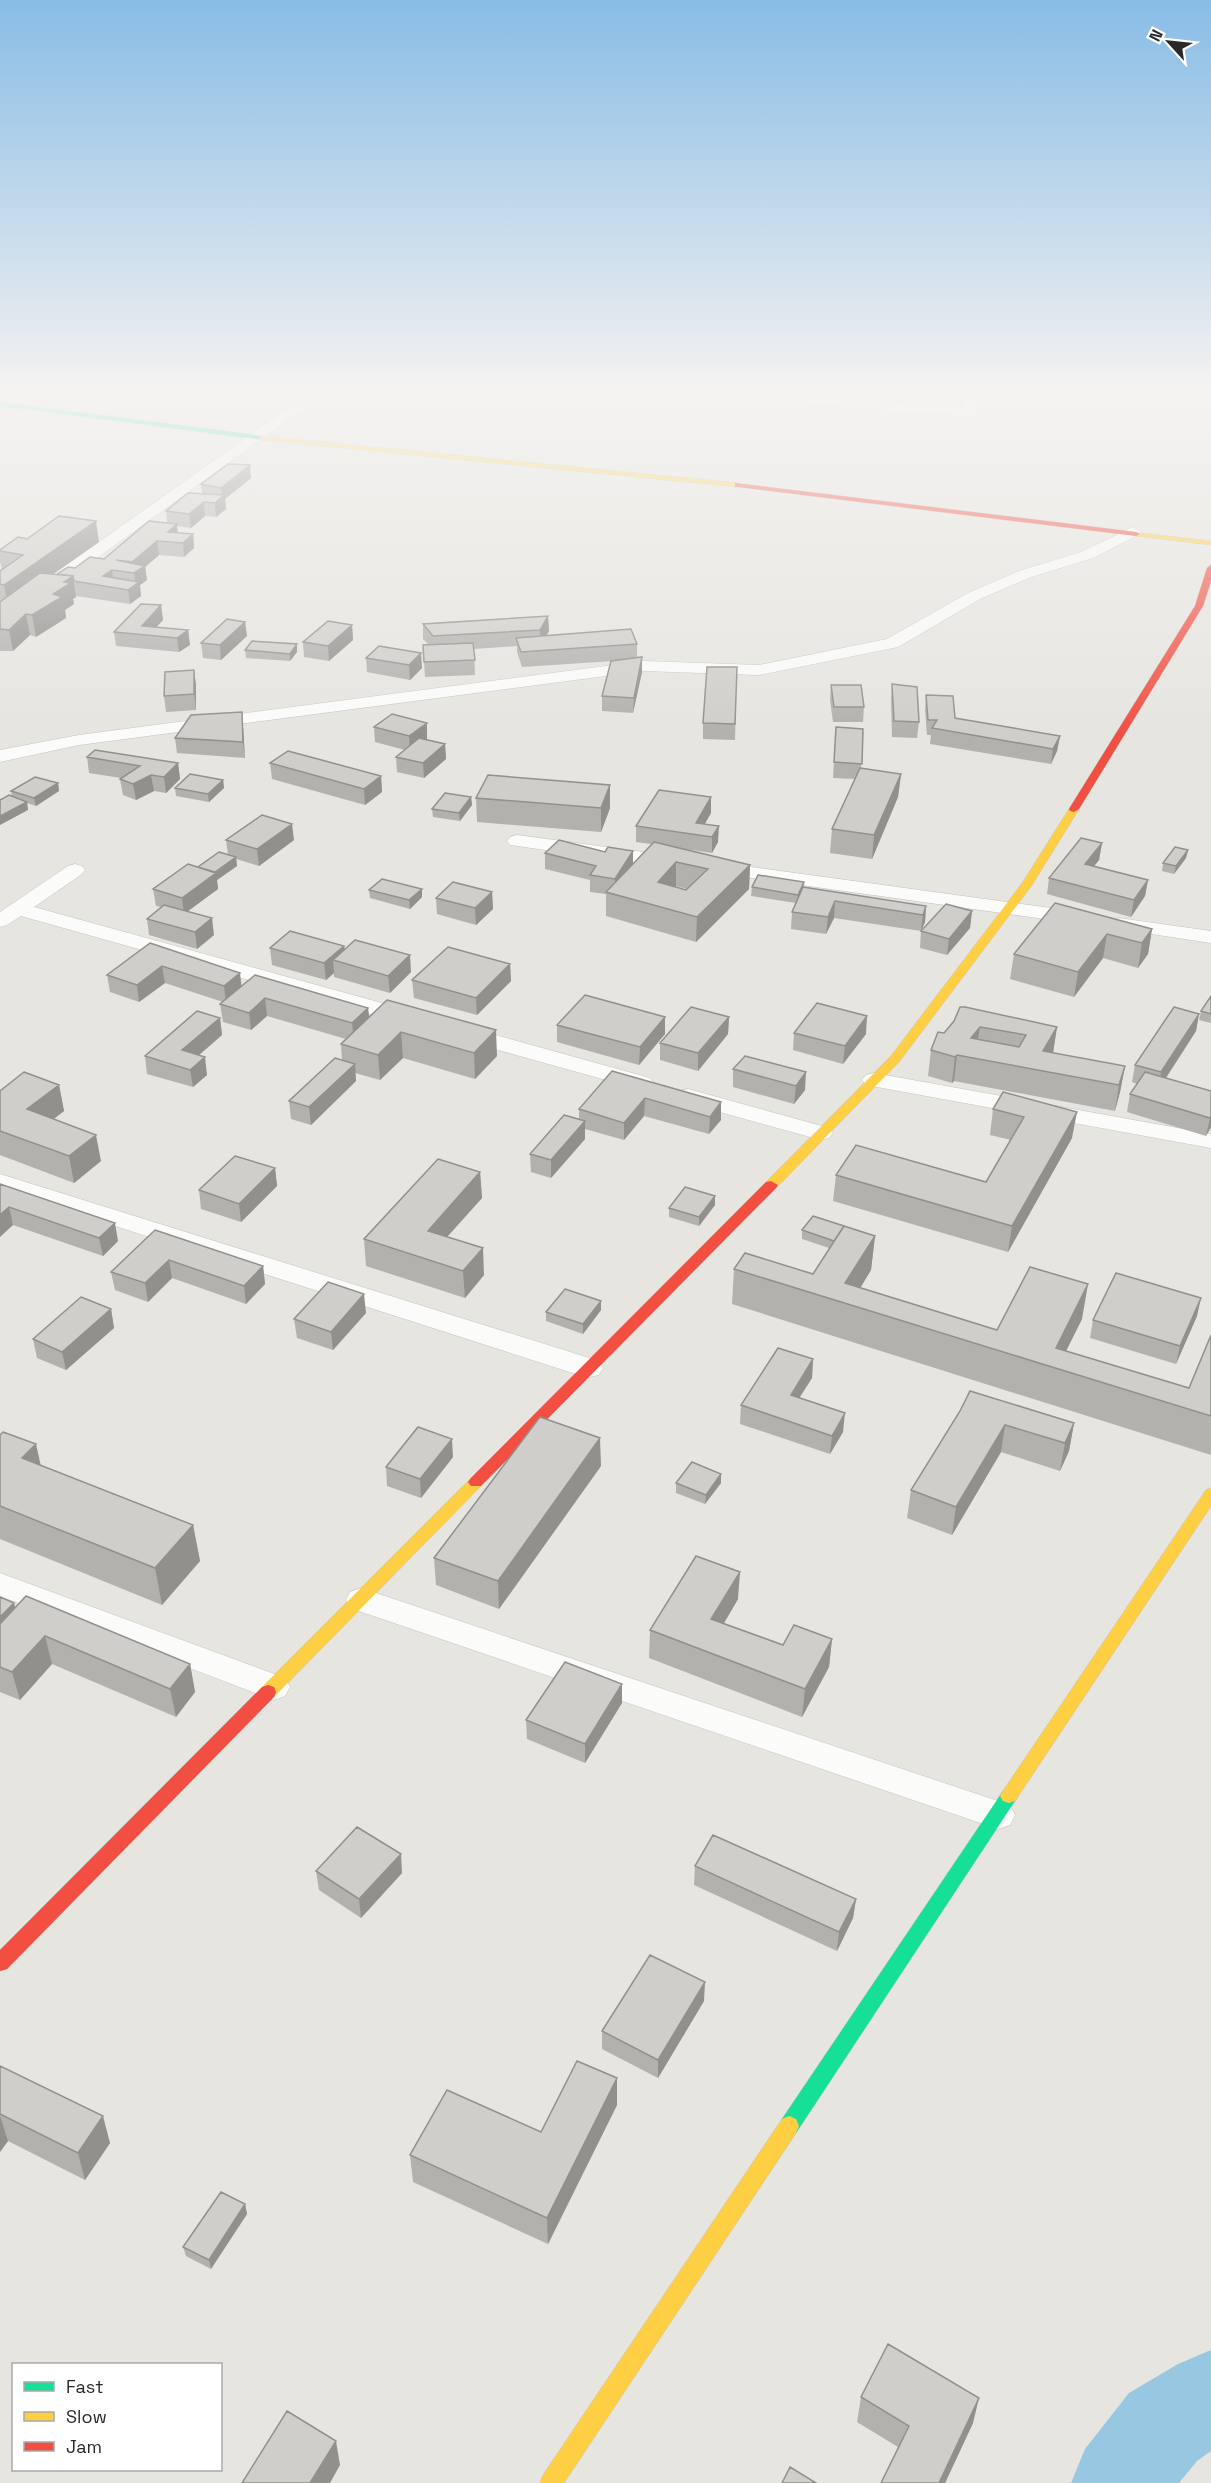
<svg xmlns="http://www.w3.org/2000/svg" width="1211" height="2483" font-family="'Space Grotesk',sans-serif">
<rect width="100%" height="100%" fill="#e6e5e0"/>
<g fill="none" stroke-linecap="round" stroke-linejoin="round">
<path fill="#98c7e2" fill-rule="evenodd" d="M1211,2350v101l-14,10 -18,22h-108l14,-34 44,-56 49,-29z"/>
<defs>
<path id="street" d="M318,387h15l-327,237 -6,1v-13z
M720,387h45l-2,5 201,16 3,-21h14l-4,26 -7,4 -214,-18 -5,-1 -1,-4 -24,-3z
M1133,527l8,5 -3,3 -45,23 -62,19 -51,22 -82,48 -139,28 -115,-4 -565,74 -79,17v-12l79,-15 565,-74 115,4 128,-26 81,-46 51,-22 62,-19z
M517,835l156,21 7,2 3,4 -3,4 -7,2 -163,-23 -3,-4 3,-4z
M715,862l365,50 7,2 3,4 -3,4 -7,2 -372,-52 -3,-4 3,-4z
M75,864l7,2 3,4 -3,4 -48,33 384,106 3,5 -3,5 -8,2 -8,-2 -381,-107 -14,9 -7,2v-15l68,-46z
M1119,918l92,13v12l-99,-15 -3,-4 3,-4z
M463,1026l187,52 4,5 -4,5 -8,2 -187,-52 -3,-5 3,-5z
M874,1073l337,61v14l-345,-63 -4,-5 4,-5z
M688,1089l141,39 4,5 -4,5 -8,2 -141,-39 -4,-5 4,-5z
M0,1174l599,187 4,7 -4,7 -10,2 -10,-2 -579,-186z
M0,1573l285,105 5,9 -5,9 -11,4 -274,-104z
M361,1588l649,217 5,10 -5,10 -12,4 -648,-221 -4,-8 4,-8z"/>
<path id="fast" d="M0,402l263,34 4,2 -4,2 -263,-34z
M1009,1789l6,2 3,5 -3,5 -219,332 -7,3 -7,-3 -3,-7 3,-7 221,-328z"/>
<path id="slow" d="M260,436l478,47 4,2 -4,2 -475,-47h-3z
M1133,532l78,9v4l-75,-9h-3z
M1074,806l5,3 -47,76 -133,177 -123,126h-10l-2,-3 2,-3 125,-126 132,-174 46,-73z
M476,1477l5,1 3,4 -3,4 -207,211 -6,2 -6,-2 -2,-5 2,-5 209,-209z
M1211,1488v18l-196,295 -6,2 -6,-2 -3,-5 3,-5 203,-301z
M789,2116l7,3 3,7 -3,7 -232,350h-24l3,-8 239,-356z"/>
<path id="jam" d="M735,483l401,49 4,2 -4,2 -398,-49h-3z
M1211,565v16l-8,25 -124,203 -5,3 -4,-1 -1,-2 126,-203 12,-38z
M771,1181l7,4 -2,3 -295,298h-10l-3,-4 3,-4 295,-296z
M268,1685l6,2 2,5 -2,5 -267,272 -7,2v-21l262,-263z"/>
</defs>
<use href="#street" stroke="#c4c4c4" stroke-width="1"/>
<use href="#fast" stroke="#c4c4c4" stroke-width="1"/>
<use href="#slow" stroke="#c4c4c4" stroke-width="1"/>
<use href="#jam" stroke="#c4c4c4" stroke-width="1"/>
<use href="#street" fill="#fbfbfa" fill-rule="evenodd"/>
<use href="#fast" fill="#16e098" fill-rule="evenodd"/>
<use href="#slow" fill="#ffcf43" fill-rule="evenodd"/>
<use href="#jam" fill="#f24e42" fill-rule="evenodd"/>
</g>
<path fill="#b2b1ae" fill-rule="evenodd" d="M251,478l-26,21 1,10 -10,8 -11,-1 -14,12 -14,-2 1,7 15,1 1,14 -10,9 -25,-2 -14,12 2,13 -7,5 1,11 -11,8 -54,-8v1l-3,2 1,5 -9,6 1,8 -30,19 -6,-2 -17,16h-13v-80l2,-1 -2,-9v-11l27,-11 72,3 -46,32h5l17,-6 29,-9 63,-36 -1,-12 36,-17 -1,-10z
M161,605l2,15 -7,7 32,3 2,15 -11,7 -63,-6 -2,-14z
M548,616l1,15 -3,5 91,8v14l5,14 -9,41 -31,-2v-15l12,-35 -92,6 -5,-15v-6l-43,3 1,26 -50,2 -2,-32 5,-1 -5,-5v-15z
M245,622l2,14 -26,24 -18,-2 -2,-15z
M352,625l1,15 -24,21 -25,-4 -1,-15z
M297,644v8l-7,9 -44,-3 -1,-8z
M421,653l1,15 -12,12 -43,-8 -1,-14z
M737,667l-2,73 -32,-1v-16z
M194,670l2,15v25l-30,2 -2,-16z
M892,684l27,38 -2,16 -25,-1 -1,-38z
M831,685l33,22 -1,15h-30l-3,-22z
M926,695l29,23 105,18 -3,15 -6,13 -121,-20 1,-9h-4l-2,-25z
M242,712l3,46 -68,-5 -2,-15z
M374,727l71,17 1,15 -22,19 -27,-6 -1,-15 9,-7 -30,-8z
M836,727l27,2 -2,39 40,6 -3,23 -26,62 -42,-6 2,-24 23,-50 -22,-1z
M87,757l91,6 2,16 -14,14 -12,-2 -18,9 -13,-5 -3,-16 1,-1 -32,-5z
M270,763l111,13 1,16 -17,13 -93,-26z
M223,780l1,8 -15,14 -33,-6 -1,-8z
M58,783l1,8 -23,15 -9,-3 1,7 -16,-14 -1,-5z
M471,797l1,8 -12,16 -27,-4 -1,-8z
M711,797v16l-6,11 13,18 -6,11 -28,-4 66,16 -1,24 -53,53 -90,-26v-22l-16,-2v-12l-45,-11v-16l88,-2v13l18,-20 -15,-2v-16zM676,886l11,3 -1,1 -11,-3z
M476,798l134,10 -9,24 -124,-10z
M226,840h68l-35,26 -23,-7 1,7 -20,14 1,9 -30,22 26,24 -17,14 -48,-14 -2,-16 14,-12 -5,-1 -3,-17 45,-22 30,-12z
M1102,843l-3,17 -5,6 54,14 -3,16 -14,21 -84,-23 2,-16z
M1188,850l-2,8 -12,16 -12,-3 1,-8z
M752,887h51l123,19 -1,16 -4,9 -87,-13 -8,16 -35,-5 1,-17 4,-9 -45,-7z
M422,889v8l-12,12 -40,-11 -1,-8z
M492,892l1,17 -17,16 -39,-11 -1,-16z
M1055,903l97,26 -4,25 -10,14 -35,-10 -29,39 -64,-18 4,-25z
M972,911l-2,17 -23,27 -27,-7 1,-17z
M150,943l91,43 127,22 1,9 128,39 -22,23 -72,-21 -23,22 -25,-7 1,8 -45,44 -20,-6 -2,-18 53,-41 -1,-16 5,-5 -79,-23 -16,14 -28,-8 -3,-18 3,-2 -58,-19 -26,19 -29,-10 -3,-17z
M344,946l1,4 66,22 -21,21 -56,-16v-4l-8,7 -54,-15 -2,-17z
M510,964l1,17 -34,34 -63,-17 -2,-18z
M1211,996v27l-12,-3 2,-9z
M1199,1014l-3,17 -30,47 45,13v36l-5,9 -79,-24 3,-18 7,-10 -5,-2 3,-17z
M665,1017v17l-26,31 -82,-23v-17z
M729,1017l-1,17 -30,37 -38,-11v-17z
M220,1018l2,17 -23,20 8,20 -14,12 -46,-13 -2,-18z
M954,1021l103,6 -4,26 72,13 -5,26 -5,19 -161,-30 -2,2 -24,-7 3,-26z
M794,1033l72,1 -23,30 -50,-14z
M745,1056l60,34 -11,14 -61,-17v-18z
M612,1071l109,49 -12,14 -65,-18 -20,24 -39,-11v10l-34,39 -20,-6 -1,-18 49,-34v-11z
M59,1085l5,26 -11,8 48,42 -27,22 -74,-28v-64z
M1003,1092l69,46 -64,114 -175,-51 3,-26 150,7 25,-42 -21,-5 3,-26z
M275,1168l2,18 -36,36 -40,-13 -2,-19z
M480,1172l2,26 -35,39 37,38 -19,23 -99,-32 -2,-27z
M0,1184l118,57 -15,15 -90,-31z
M715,1196v9l-16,21 -30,-9v-9z
M844,1226l31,10 -4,34 -11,18 137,42 85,-11 -16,32 123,37 22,-53v120l-479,-151 2,-35 79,5 16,-26 -27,-9v-9z
M155,1230l108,36 2,18 -19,20 -74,-26 -24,24 -33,-12 -4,-18z
M111,1309l3,19 -48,42 -29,-12 -4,-19z
M601,1310l-18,24 -37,-13v-9z
M366,1313l-33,37 -36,-12 -3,-19z
M1197,1316l-21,48 -86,-26 3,-18z
M813,1359l-1,19 -13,20 44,34 -13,22 -90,-30 1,-19z
M960,1411l114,12 -5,28 -9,20 -59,-19 -49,83 -45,-17 4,-28z
M0,1435l41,31 152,59 7,36 -38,44 -162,-66z
M453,1457l-32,41 -34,-12 -1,-19z
M601,1466l-102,143 -63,-24 -2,-27z
M676,1483h45l-16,21 -29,-11z
M0,1597l14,6 1,5 175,56 5,28 -19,25 -124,-53 -32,36 -20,-8z
M738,1599l-14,24 59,22 49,-6 -3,28 -27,50 -153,-59 1,-28z
M622,1684v19l-37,60 -58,-24 -1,-19z
M695,1866l161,33 -3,19 -16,33 -143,-66z
M316,1871l86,2 -41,45 -42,-28z
M704,2001l-46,77 -56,-29v-18z
M0,2066l110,77 -25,37 -77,-39 -8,11z
M617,2078v27l-69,139 -135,-62 -3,-27 131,-23z
M245,2204l2,10 -36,55 -25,-13 -3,-9z
M861,2397l112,26 -28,60h-64l17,-36 -41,-25z"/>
<path fill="#91908d" d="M250,465l1,13 -26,21 1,10 -10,8 -1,-14 7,-5 -1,-10z
M204,502l1,14 -14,12 -2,-14z
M96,521l3,21 -91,64 -4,-21z
M177,524l1,14 -10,-6z
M193,534l1,14 -10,9 -1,-14z
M157,541l2,14 -14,12 2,13 -7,5 1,11 -11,8 -2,-14 8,-5 -4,-23z
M112,570l2,14 -11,-8z
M73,576l3,21 -3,2 1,5 -9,6 1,8 -30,19 -4,-22 32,-33z
M161,605l2,15 -14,15 -7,-9z
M26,614l4,21 -17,16 -4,-21z
M548,616l1,15 -8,13 -1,-14z
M245,622l2,14 -26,24 -1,-15z
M352,625l1,15 -24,21 -1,-15z
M188,630l2,15 -11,7 -2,-14z
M297,644v8l-7,9v-7z
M421,653l1,15 -12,12 -1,-15z
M642,657v15l-9,41 1,-15z
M194,670l2,15v25l-2,-16z
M242,712l1,15 2,31 -2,-16z
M427,723v16l-17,12 -1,-15z
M1060,736l-3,15 -6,13 2,-15z
M445,744l1,15 -22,19 -1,-15z
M178,763l2,16 -14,14 -2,-16z
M901,774l-3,23 -26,62 2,-24z
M151,775l3,16 -18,9 -3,-16z
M381,776l1,16 -17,13 -1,-16z
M223,780l1,8 -15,14 -1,-8z
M58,783l1,8 -23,15 -2,-8z
M610,785v23l-9,24v-24z
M471,797l1,8 -12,16 -1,-8z
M711,797v16l-13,22 -2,-12z
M27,802l1,8 -28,15v-9z
M292,824l2,16 -35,26 -2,-17z
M719,826l-1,16 -6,11v-16z
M1102,843l-3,17 -16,20 2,-16z
M1188,850l-2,8 -12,16 2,-8z
M633,851v16l-18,28v-16z
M236,857l1,9 -20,14 1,9 -34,25 -2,-16z
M676,862v24l-19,20 1,-24z
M750,865l-1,24 -53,53 1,-25z
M1148,880l-3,16 -14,21 3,-17z
M804,882l-1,9 -6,12 1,-8z
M422,889v8l-12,12 -1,-9z
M492,892l1,17 -17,16 -1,-17z
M835,901l-1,17 -8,16 2,-17z
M926,906l-1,16 -4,9 2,-16z
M972,911l-2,17 -23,27 2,-16z
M212,918l2,17 -17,14 -2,-17z
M1152,929l-4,25 -10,14 4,-25z
M1107,934l-4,24 -29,39 4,-25z
M344,946l2,16 -13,-2 1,13 -8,7 -2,-17z
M410,955l1,17 -21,21 -2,-17z
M510,964l1,17 -34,34 -1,-17z
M162,966l3,17 -26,19 -2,-17z
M240,973l2,17 -16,13 -2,-17z
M265,998l2,18 -16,14 -2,-17z
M368,1008l2,17 -16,16 -2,-18z
M1199,1014l-3,17 -38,59 3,-18z
M867,1016l-1,18 -23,30 2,-18z
M665,1017v17l-26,31 1,-18z
M729,1017l-1,17 -30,37v-18z
M220,1018l2,17 -38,33 -2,-18z
M980,1027l-4,25 -5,-14z
M1057,1027l-4,26 -10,-2z
M496,1030l1,26 -22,23 -1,-26z
M401,1032l2,26 -23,22 -2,-25z
M957,1055l-3,26 -2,2 3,-26z
M205,1057l2,18 -14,12 -3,-17z
M355,1064l1,17 -45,44 -2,-18z
M1125,1066l-5,26 -5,19 4,-26z
M806,1072l-1,18 -11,14 2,-18z
M59,1085l5,26 -32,25 -5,-27z
M645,1098l-1,18 -20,24v-17z
M721,1102v18l-12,14 1,-17z
M1077,1112l-5,26 -64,114 4,-26z
M1211,1116v11l-5,9 4,-18z
M585,1121v18l-34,39v-18z
M96,1135l5,26 -27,22 -5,-27z
M275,1168l2,18 -36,36 -2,-18z
M480,1172l2,26 -53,59 -1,-26z
M715,1196v9l-16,21v-9z
M9,1207l4,18 -13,12v-22z
M115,1223l3,18 -15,15 -4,-18z
M875,1236l-4,34 -21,35 -5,-22z
M483,1248l1,27 -19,23 -2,-27z
M169,1260l3,18 -24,24 -3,-19z
M263,1266l2,18 -19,20 -2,-18z
M1088,1284l-6,35 -25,50 -1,-21z
M364,1294l2,19 -33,37 -2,-18z
M1201,1298l-4,18 -21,48 4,-18z
M601,1301v9l-18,24v-10z
M111,1309l3,19 -48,42 -4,-18z
M813,1359l-1,19 -23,36 2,-19z
M845,1413l-2,19 -13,22 2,-18z
M1074,1423l-5,28 -9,20 5,-28z
M1005,1425l-4,27 -49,83 4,-28z
M600,1438l1,28 -102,143 -1,-28z
M452,1439l1,18 -32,41 -1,-19z
M36,1444l8,36 -22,-22z
M721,1474v9l-16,21 1,-9z
M193,1525l7,36 -38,44 -7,-37z
M740,1572l-2,27 -28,48 1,-28z
M14,1603l5,19 -19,20v-25z
M45,1636l7,28 -32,36 -8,-28z
M832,1639l-3,28 -27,50 3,-28z
M190,1664l5,28 -19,25 -6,-28z
M622,1684v19l-37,60v-19z
M401,1854l1,19 -41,45 -2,-19z
M856,1899l-3,19 -16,33 2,-19z
M705,1982l-1,19 -46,77v-18z
M617,2078v27l-69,139 -1,-26z
M0,2116l8,25 -8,11z
M103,2116l7,27 -25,37 -7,-27z
M245,2204l2,10 -36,55 -2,-9z
M979,2398l-6,25 -28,60h-6z
M336,2441l4,24 -10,18h-20z"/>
<path fill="#cfceca" stroke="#91908d" stroke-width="1.5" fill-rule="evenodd" d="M228,464l22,1 -29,23 -20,-4z
M188,493l36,2 -9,8 -11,-1 -15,12 -23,-3z
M59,516l37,5 -92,64 -4,-1v-13l23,-16 -23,-4v-1l18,-13 9,2z
M149,521l28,3 -9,8 25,2 -10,9 -26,-2 -25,21 -16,-2 29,6 -11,7 -22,-3 -9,6 36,6 -11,8 -54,-9 -1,-5 -16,-2 11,-7 7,1 15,-11 14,2z
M40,573l33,3 -9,6 7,1 -18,11 9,3 -30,18 -6,-1 -17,16 -9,-1v-27z
M141,604l20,1 -19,21 46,4 -11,8 -63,-6z
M548,616l-8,14 -107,6 -10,-12z
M227,619l18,3 -25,23 -19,-2z
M328,621l24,4 -24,21 -25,-4z
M631,629l6,15 -116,8 -5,-14z
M252,641l45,3 -7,10 -45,-4z
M473,643l2,17 -51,2 -1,-17z
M379,646l42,7 -12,12 -43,-7z
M642,657l-8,41 -32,-2 9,-35z
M707,667h30l-2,57 -32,-1z
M194,670v24l-30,2 1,-24z
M892,684l25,3 2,35 -25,-1z
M831,685h30l3,22h-30z
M926,695l27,1 2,22 105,18 -7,13 -121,-21 5,-8h-9z
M242,712l1,30 -68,-4 16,-23z
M392,714l35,9 -18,13 -35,-9z
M836,727l27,2 -1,35 -28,-2z
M419,738l26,6 -22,19 -27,-6z
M95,750l83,13 -14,14 -13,-2 -18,9 -13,-5 20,-13 -53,-9z
M288,751l93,25 -17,13 -94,-26z
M860,768l41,6 -27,61 -42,-6z
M190,774l33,6 -15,14 -33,-6z
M488,775l122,10 -9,23 -125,-10z
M35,777l23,6 -24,15 -23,-7z
M659,790l52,7 -15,26 23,3 -7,11 -76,-11z
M445,793l26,4 -12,16 -27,-4z
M9,795l18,7 -27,14v-16z
M262,815l30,9 -35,25 -31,-9z
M1081,838l21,5 -17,21 63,16 -14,20 -85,-22z
M559,840l46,12 3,-5 25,4 -18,28 -25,-4 6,-9 -51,-13z
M654,842l96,23 -53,52 -91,-25zM676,862l32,7 -22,21 -28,-8z
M1175,847l13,3 -12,16 -13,-3z
M219,852l17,5 -21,15 -17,-5z
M188,864l28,9 -34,25 -29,-9z
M758,875l46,7 -6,13 -46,-8z
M382,879l40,10 -13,11 -40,-10z
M453,882l39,10 -17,16 -39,-10z
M803,887l123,19 -3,9 -88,-14 -7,16 -36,-5z
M1055,903l97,26 -10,14 -35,-9 -29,38 -64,-18z
M946,904l26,7 -23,28 -28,-8z
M164,905l48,13 -17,14 -48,-13z
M290,931l54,15 -20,17 -54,-15z
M355,940l55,15 -22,21 -55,-16z
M150,943l90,30 -16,13 -62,-20 -25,19 -30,-10z
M448,947l62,17 -34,34 -64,-18z
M255,975l113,33 -16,15 -87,-25 -16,15 -29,-9z
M585,995l80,22 -25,30 -83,-22z
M1211,996v18l-10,-3z
M387,1000l109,30 -22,23 -73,-21 -23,23 -37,-11z
M817,1003l50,13 -22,30 -51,-13z
M691,1007l38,10 -31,36 -38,-10z
M960,1007h5l92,20 -14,24 82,15 -6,19 -162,-30 -2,2 -24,-7 7,-18 6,1 10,-12zM980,1027l46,8 -7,12 -48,-9z
M1174,1007l25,7 -38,58 -26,-7z
M197,1011l23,7 -38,32 23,7 -15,13 -45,-14z
M745,1056l61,16 -10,14 -63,-17z
M335,1058l20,6 -46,43 -20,-6z
M612,1071l109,31 -11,15 -65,-19 -21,25 -45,-14z
M24,1072l35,13 -32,24 69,26 -27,21 -69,-25v-40z
M1145,1072l66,19v25l-1,2 -80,-24z
M1003,1092l74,20 -65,114 -176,-51 20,-30 130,37 38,-65 -31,-8z
M564,1115l21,6 -34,39 -21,-6z
M235,1156l40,12 -36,36 -40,-14z
M438,1159l42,13 -52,59 55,17 -20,23 -99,-32z
M0,1184l115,39 -16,15 -90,-31 -9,8z
M685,1187l30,9 -16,21 -30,-9z
M813,1216l31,10 -10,15 -32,-11z
M844,1226l31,10 -30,47 152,47 33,-63 58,17 -32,64 133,40 22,-53v81l-477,-147 11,-16 68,21z
M155,1230l108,36 -19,20 -75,-26 -24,23 -34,-11z
M1116,1273l85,25 -21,48 -87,-26z
M328,1282l36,12 -33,38 -37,-13z
M565,1289l36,12 -18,23 -37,-12z
M81,1297l30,12 -49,43 -29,-13z
M778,1348l35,11 -22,36 54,18 -13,23 -91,-31z
M970,1391l104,32 -9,20 -60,-18 -49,82 -45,-17 49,-79z
M540,1417l60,21 -102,143 -64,-23z
M418,1427l34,12 -32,40 -34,-12z
M3,1432l33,12 -14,14 171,67 -38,43 -155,-62v-71z
M692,1462l29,12 -15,21 -30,-12z
M696,1556l44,16 -29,47 72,26 11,-20 38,14 -27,50 -155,-59z
M26,1596l164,68 -20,25 -125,-53 -33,36 -12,-5v-43z
M0,1597l14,6 -14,14z
M565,1662l57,22 -37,60 -59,-24z
M357,1827l44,27 -42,45 -43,-28z
M713,1835l143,64 -17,33 -144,-66z
M650,1955l55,27 -47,78 -56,-29z
M577,2061l40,17 -70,140 -137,-63 37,-65 94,42z
M0,2066l103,50 -25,37 -78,-39z
M221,2192l24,12 -36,56 -26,-13z
M888,2344l91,54 -40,85h-58l28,-57 -48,-29z
M287,2411l49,30 -26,42h-68z
M790,2467l26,16h-34z"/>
<linearGradient id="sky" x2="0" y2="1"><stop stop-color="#88bce6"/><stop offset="0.53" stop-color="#f4f3f1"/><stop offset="1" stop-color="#f4f3f1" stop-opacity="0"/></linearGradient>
<rect width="1211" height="735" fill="url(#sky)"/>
<rect x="12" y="2363" width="210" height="108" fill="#ffffff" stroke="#a9a9a9" stroke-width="1.5"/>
<rect x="24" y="2382" width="30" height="9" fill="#16e098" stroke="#a9a9a9" stroke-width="1.5"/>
<text x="66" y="2393" font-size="18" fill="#292929">Fast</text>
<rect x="24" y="2412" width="30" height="9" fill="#ffcf43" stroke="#a9a9a9" stroke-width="1.5"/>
<text x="66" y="2423" font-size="18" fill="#292929">Slow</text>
<rect x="24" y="2442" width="30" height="9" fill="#f24e42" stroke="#a9a9a9" stroke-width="1.5"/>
<text x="66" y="2453" font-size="18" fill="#292929">Jam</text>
<g transform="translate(1169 42) rotate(297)" stroke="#ffffff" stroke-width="4.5" paint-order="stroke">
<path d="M0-4.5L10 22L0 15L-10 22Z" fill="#292929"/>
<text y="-9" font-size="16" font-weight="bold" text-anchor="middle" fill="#292929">N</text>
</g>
</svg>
